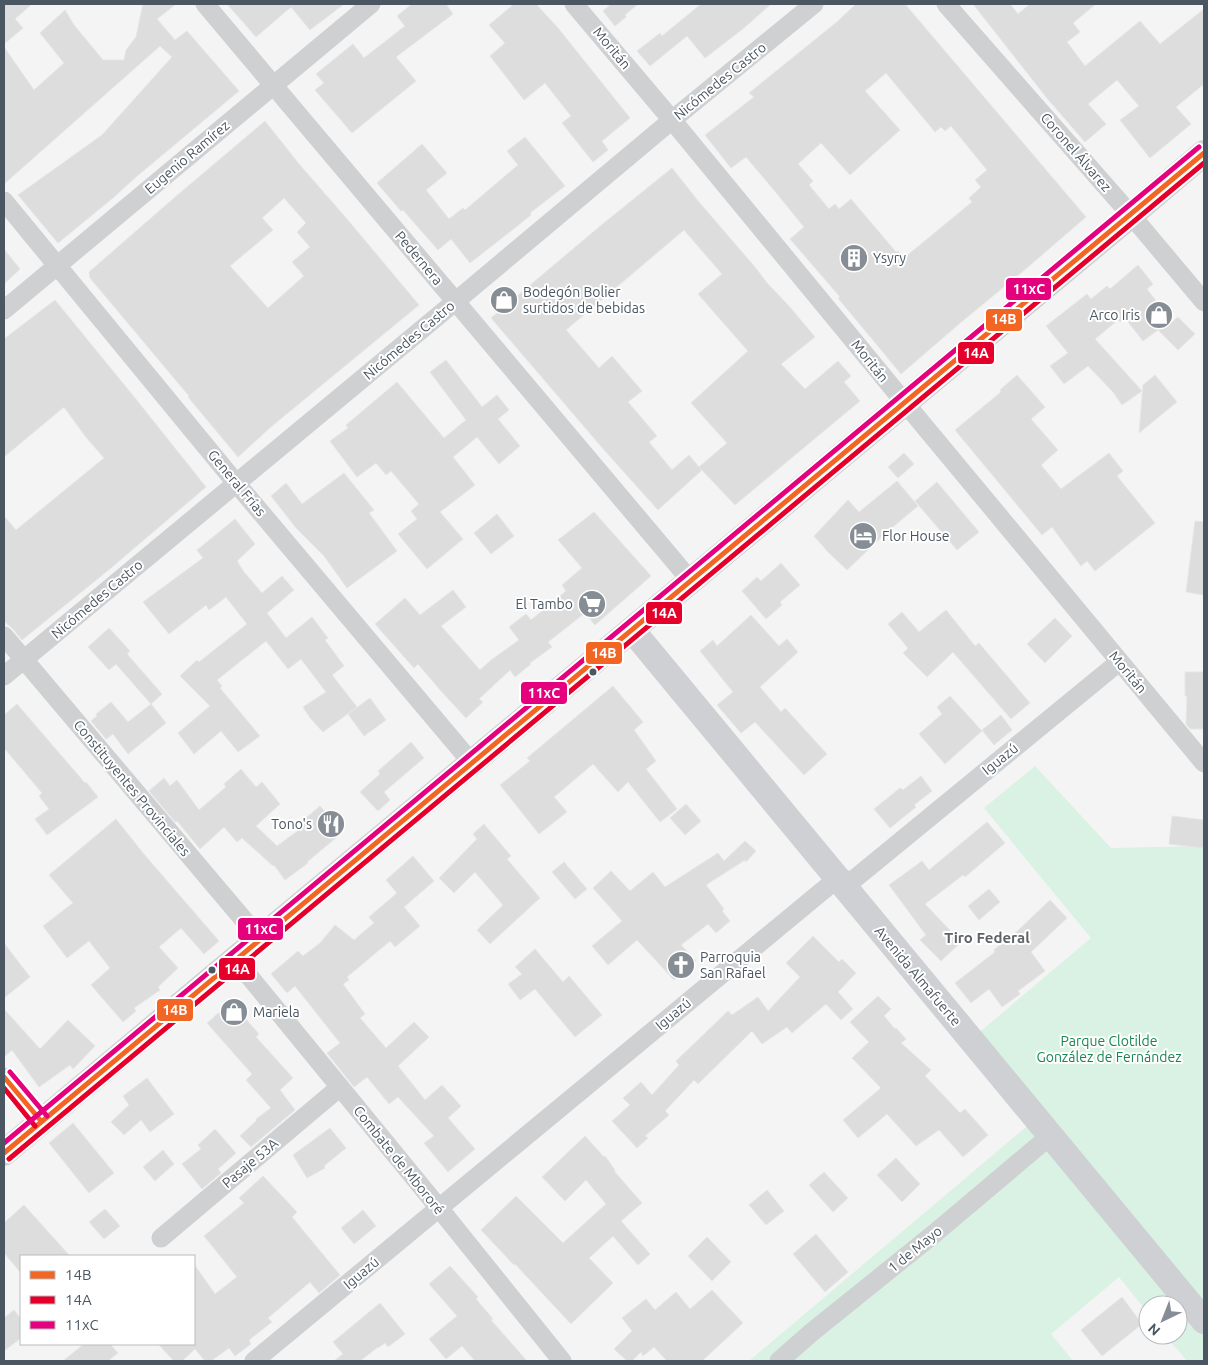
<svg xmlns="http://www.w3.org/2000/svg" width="1208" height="1365" font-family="Ubuntu,sans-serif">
<rect width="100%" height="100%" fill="#f4f4f4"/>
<path fill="#d9f2e3" d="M1035,766l76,82 93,-2v515h-17l-22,-26h13v-30h-30v8l-29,-36 -68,57 22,27h-324l290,-245 -64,-80 116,-98 -107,-130z"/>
<path fill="#ddddde" stroke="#e5e6e7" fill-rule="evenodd" d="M4,4h28l-17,15 8,9 -19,16z
M143,4h33l-19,15 18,21 12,-9 52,60 -103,86 -23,21 -55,45 -40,-48 84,-60 70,-78 -12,-11 -156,138v-137l30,43 30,-27 -24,-30 25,-23 9,15 29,35h21l2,-10 10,-13z
M227,4h117l-34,26 -19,-23 -35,30z
M412,4h34l7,10 -57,43 20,24 -64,52 -37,-43 9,-7 -8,-9 37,-30 11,14 41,-32 -8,-10z
M514,4h22l22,24 72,90 -28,23 6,9 -15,12 -31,-39 9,-7 -26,-33 -21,17 -34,-44 15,-13 -16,-18z
M611,4h27l-13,11 1,2 -11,9 -12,-15z
M701,4h70l-27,24 -39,30 -18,-22 -37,30 -13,-15 23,-18 2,3z
M856,4h49l181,213 -58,50 -69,57 -58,50 -63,-76 2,-1 -50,-58 14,-12 -26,-32 -32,-38 -15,11 -26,-33 49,-38 -5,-4 89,-72zM886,73l49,59 6,-5 4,4 6,-5 36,44 -12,10 6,7 -12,11 3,4 -68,56 -6,-7 -2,1 -45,-53 -12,10 -4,-5 -6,5 -20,-24 4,-4 -15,-17 23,-21 29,32 50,-45 -35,-39z
M973,4h37l8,10 12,-10h66l-23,19 7,9 -13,10 18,24 55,-45 20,23 44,-35v75l-28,23 15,17 -41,34 -30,-38 19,-14 -22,-26 -29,24 18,20 -21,18 -39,-45z
M265,121l34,43 48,55 72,86 -147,121 -34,31 -50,-60 1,-1 -99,-118 -1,-6 85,-74zM284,198l22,25 -9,9 13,15 -18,15 12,14 -36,32 -38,-42 43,-36 -11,-12z
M525,137l40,49 -35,27 1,2 -20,16 -41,32 -19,-24 -13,11 -35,-40 -2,1 -24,-28 45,-39 25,29 -21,17 23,29 14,-11 2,2 53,-45 -11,-14z
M672,168l27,34 56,65 13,17 21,22 26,31 -34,27 24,25 33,-28 13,15 -7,6 16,19 -125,104 -36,-38 3,3 -44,40 -53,-59 -114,-133 108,-91zM684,230l38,44 -24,20 50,57 -57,52 36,40 -28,24 -10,-12 -17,15 -23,-28 8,-6 -29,-34 14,-11 -30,-35 -13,12 -33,-38z
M4,249l16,20 -16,15z
M1138,265l15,19 -6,5 25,33 6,-5 17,17 -17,16 -20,-20 -15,11 -18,-23 -5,4 -2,-2 -23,19 47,52 -20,14 -9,-13 -25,-26 -24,18 -14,-18 18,-13 -22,-27 41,-32 4,5 16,-13 3,3z
M55,300l80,98 71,89 -95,81 -89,72 -9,-11 -9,-8v-105l12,14 88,-72 -19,-22 -21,-29 -60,50v-118z
M446,360l36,47 15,-12 12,15 -11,9 22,27 -21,18 -22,-27 -24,20 22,28 -35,27 23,27 -36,30 -29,-35 19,-15 -6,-8 8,-7 -28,-33 -5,4 -10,-12 -19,14 -27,-36 18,-13 -2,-3 51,-43 47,56 22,-18 -36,-48z
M1017,375l28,32 -14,12 27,31 -17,15 20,24 48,-36 14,18 -6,5 38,47 -60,48 -8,-10 -6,5 -29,-39 -10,8 -87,-105 46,-38 -1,-2z
M1155,375l22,27 -38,31 4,-48z
M904,453l10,11 -16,14 -10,-11z
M344,473l30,37 -5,3 28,38 -50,37 -23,-32 -28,-28 -25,-32 15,-13 16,21z
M897,481l21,25 -30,25 -41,39 -18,-17 -15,-17 34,-36 11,12z
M937,482l42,50 -22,18 -42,-49z
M594,512l57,64 -56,49 -10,-12 -37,29 4,5 -22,16 1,1 -16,13 -5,-7 -31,29 4,3 -17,16 -25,-27 -23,-27 -4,4 -39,-44 30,-26 15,17 33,-25 13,17 -25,19 39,44 11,-10 28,-20 -10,-13 17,-13 5,6 35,-29 -4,-6 20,-17 -24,-28z
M497,514l17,22 -23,18 -17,-21z
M235,519l20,25 -18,17 7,11 18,21 20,-17 12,14 -27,23 19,25 26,-21 16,21 -3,2 19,26 -12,9 25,32 -34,25 -13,-14 -7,-11 23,-15 -25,-33 -13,10 -22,-28 -49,39 5,6 -2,2 40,48 -22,16 -17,-21 -27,23 -16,-21 32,-27 -30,-30 17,-16 2,2 48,-38 -21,-27 -17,13 -3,-5 -37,29 -26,-32 60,-44 -6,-8z
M1195,521l9,1v73l-18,-3z
M781,563l19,22 -20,17 2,3 -16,14 -24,-28 15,-14 4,4z
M946,610l29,36 4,-3 51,60 -19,16 -58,-67 -26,25 -24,-24 5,-5 -20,-24 14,-12 17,20z
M751,615l28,31 8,-7 11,13 -38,35 21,25 4,-4 42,46 -23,21 -49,-53 -14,11 -24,-28 16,-13 -33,-41 13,-11 4,6z
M1055,618l17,18 -27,27 -18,-19z
M109,628l21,23 -3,3 35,40 -11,10 -35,-40 -7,6 -21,-23z
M1185,672h19v57h-14l-4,-5 1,-28h-2z
M613,686l30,36 -9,8 22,31 -10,8 31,40 -17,13 -32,-40 -10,10 -25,-28 -39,33 13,15 -28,22 -39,-49 30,-24 -3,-3z
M950,696l32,35 -37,33 -26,-30 23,-20 -5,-7z
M370,698l16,22 -22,16 -16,-22z
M111,702l17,20 23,-18 15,19 -38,31 -15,-20 -7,5 -15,-18 6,-5 -1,-2z
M17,704l68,79 1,-1 12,15 -51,38 -12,-16 14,-10 -10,-13 3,-3 -38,-45v-33z
M1001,715l11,15 -18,15 -12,-15z
M411,742l13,16 -40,34 6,8 -12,11 -18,-19 20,-18 -2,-3z
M241,769l15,18 6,-5 18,22 -24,22 21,20 26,-19 -3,-4 20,-17 23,26 -36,30 1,1 -23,17 -11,-15 -1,1 -31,-28 -5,4 -13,-15 -24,22 -23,-28 -2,1 -26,-31 15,-13 6,8 7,-6 22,30 27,-23 -2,-3z
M921,776l11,15 -18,14 2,2 -26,21 -16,-19 26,-21 3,2z
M686,804l15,17 -16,14 -15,-17z
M1172,816l32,4v28l-35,-4z
M116,819l27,34 76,88 -15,13 -23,-26 -22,19 19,21 -20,19 2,3 -26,18 2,3 -13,11 -32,-37 19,-17 -21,-27 -22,17 -24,-32 30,-23 -24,-28z
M987,822l18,21 -40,34 -2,-2 -38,29 36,38 -20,19 -21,-21 6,-5 -37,-50 33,-24 7,9z
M484,824l27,32 -4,3 33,39 -50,46 -13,-14 26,-25 -28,-33 -21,21 -15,-15 38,-39 -4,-5z
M745,841l11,10 -10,11 -1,-2 -39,25 18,24 -2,2 8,10 -14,12 -8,-9 -27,21 15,16 -22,19 -37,-40 -29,25 -16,-19 30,-25 -29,-33 18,-17 19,20 23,-19 12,15 53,-34 6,8z
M413,856l21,25 -30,26 16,19 -25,21 -5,-6 -43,36 2,3 -6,4 22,30 -5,4 26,30 28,-26 15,15 -31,29 27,34 17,-15 19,21 -13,12 27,31 -27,23 -24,-29 10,-7 -36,-39 -9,7 -22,-27 -13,10 -27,-34 13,-10 -45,-57 -8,7 -16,-19 27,-23 5,5 17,-13 15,-18 19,15 20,-17 -5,-6 28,-24 -11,-13z
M564,862l23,27 -12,10 -23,-27z
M989,889l11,13 -21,18 -11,-14z
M1050,900l17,18 -36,34 14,19 -27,20 2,3 -18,13 -13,-18 -18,14 -16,-20 40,-31 -1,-2 18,-16 1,1z
M813,936l26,26 3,-3 14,14 -18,19 15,17 -12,11 -15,-16 -34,29 -5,-6 -25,17 -10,-13 -54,53 -4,-4 -29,31 4,4 -24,21 3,2 -11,10 -25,-27 18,-16 -7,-7 18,-16 11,13 27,-30 -3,-4 52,-50 4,4 26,-18 10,14 32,-34 -14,-14z
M4,943l26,34 -26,21z
M535,949l28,33 6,-6 33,39 -27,22 -40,-48 -15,11 -12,-16 14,-10 -7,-7z
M878,996l13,13 -7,7 11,13 1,-1 10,11 -5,4 30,27 -6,6 35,37 5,-4 23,26 -25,22 -24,-27 -23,16 -29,-32 -29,24 -15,-18 38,-32 -29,-30 17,-16 -19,-20z
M231,1002l28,32 -3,3 37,41 -13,12 15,20 -44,37 -11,-11 17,-16 -1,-1 15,-11 -25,-28 6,-6 -45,-51z
M4,1009l36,40 28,-29 27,26 -22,23 -3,-4 -31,22 -27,-37 -8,7z
M147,1078l27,36 -24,18 -9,-12 -17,15 -13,-13 18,-17 -6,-9z
M73,1123l41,50 -25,20 -40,-50z
M330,1128l16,20 -22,18 1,2 -18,10 -14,-23z
M215,1129l21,24 -18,16 3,4 -19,16 -20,-25 19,-15 -3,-4z
M585,1136l19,21 1,-1 10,14 -1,1 28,32 -21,18 29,33 -12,11 -25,-29 -24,22 24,25 -42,41 -56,-60 -1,1 -33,-35 35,-34 47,47 43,-39 -20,-24 -21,21 -23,-24z
M163,1150l11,14 -19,17 -12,-14z
M896,1158l24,26 -18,18 -25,-27z
M824,1172l24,26 -15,14 -24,-27z
M263,1176l34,36 -5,5 48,58 -21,18 -9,-11 -42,36 4,4 -23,18 2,4 -16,12 -6,-8 -18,13h-6l-10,-12 -13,12h-8l-16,-17h36v-80l21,30 22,-17 -33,-41 40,-33 -5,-5z
M767,1190l17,21 -18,14 -17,-20z
M24,1205l46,51h-49v17l-17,-20v-30z
M105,1209l15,17 -16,13 -15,-17z
M363,1210l13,16 -22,18 -13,-16z
M816,1234l32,38 -23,20 -32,-38z
M707,1237l24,25 -19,19 -24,-25z
M450,1266l28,31 -2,2 17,20 -2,1 36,41h-52l-13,-15 -16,13 -17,-20 28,-23 -28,-32z
M712,1290l31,33 -41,38h-35l-13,-14 -11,9 -2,-4 -9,9h-5l-13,-12 18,-18 -10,-13 24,-19 9,11 21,-18 14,17z
M1122,1297l20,27 -40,32 -21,-26z
M380,1303l25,31 -17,13 -3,-4 -7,5v-1l-18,14h-26l9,-7 -10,-12z
M14,1310l7,9v19l-17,13v-33z
M84,1344h26l8,9 -10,8h-45z"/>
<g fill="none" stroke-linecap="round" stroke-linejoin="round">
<path stroke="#ced0d2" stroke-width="19" d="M205,4l486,577
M574,4l98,116 233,283 299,360
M946,4l185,211 73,87
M4,201l232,282 236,280
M4,310l367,-306
M4,636l256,303
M4,676l452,-375 216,-181 142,-116
M235,959l204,249 123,153
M4,1077l37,44
M161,1238l179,-151
M254,1361l584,-483 14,3 267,-219
M779,1361l33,-29 123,-99 115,-97"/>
<path stroke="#ced0d4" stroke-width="26" d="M632,630l572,691
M4,1153l211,-177 916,-761 73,-62"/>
<defs>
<path id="bus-1" d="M4,1077l37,44
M4,1153l1200,-1000"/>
<path id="bus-2" d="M4,1088l31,38
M9,1159l1195,-996"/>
<path id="bus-3" d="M10,1072l37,44
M4,1143l1195,-996"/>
</defs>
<use href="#bus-1" stroke="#fff" stroke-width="9"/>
<use href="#bus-2" stroke="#fff" stroke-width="9"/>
<use href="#bus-3" stroke="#fff" stroke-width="9"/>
<use href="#bus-1" stroke="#f26522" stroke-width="5"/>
<use href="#bus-2" stroke="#e4002b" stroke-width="5"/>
<use href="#bus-3" stroke="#e5007d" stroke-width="5"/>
</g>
<defs>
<symbol id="building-disc" viewBox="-11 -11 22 22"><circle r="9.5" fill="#868d94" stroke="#fff"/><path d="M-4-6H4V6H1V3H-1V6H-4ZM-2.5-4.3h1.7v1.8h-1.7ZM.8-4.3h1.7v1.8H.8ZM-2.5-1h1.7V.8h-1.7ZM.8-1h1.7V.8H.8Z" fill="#fff"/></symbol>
<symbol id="shop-disc" viewBox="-11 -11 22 22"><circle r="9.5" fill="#868d94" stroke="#fff"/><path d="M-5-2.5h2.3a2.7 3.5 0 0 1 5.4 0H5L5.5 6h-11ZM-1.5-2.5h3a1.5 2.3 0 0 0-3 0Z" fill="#fff"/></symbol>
<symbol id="hotel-disc" viewBox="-11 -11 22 22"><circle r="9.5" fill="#868d94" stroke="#fff"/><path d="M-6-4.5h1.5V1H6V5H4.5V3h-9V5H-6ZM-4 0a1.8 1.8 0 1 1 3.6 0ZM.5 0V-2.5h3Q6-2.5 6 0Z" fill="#fff"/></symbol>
<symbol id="supermarket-disc" viewBox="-11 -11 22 22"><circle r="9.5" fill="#868d94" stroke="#fff"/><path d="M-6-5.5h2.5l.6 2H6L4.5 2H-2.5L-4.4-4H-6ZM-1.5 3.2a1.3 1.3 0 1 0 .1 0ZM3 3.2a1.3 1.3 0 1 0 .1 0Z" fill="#fff"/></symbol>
<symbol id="restaurant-disc" viewBox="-11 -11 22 22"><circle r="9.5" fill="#868d94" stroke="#fff"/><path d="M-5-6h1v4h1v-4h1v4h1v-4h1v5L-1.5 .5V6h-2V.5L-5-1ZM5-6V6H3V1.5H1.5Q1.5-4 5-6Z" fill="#fff"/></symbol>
<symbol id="church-disc" viewBox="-11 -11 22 22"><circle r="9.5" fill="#868d94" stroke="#fff"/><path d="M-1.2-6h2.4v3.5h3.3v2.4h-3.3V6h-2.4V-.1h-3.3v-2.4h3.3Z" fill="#fff"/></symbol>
</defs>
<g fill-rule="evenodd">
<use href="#building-disc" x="838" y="242" width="32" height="32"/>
<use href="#shop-disc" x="488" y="284" width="32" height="32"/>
<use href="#shop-disc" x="1143" y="299" width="32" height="32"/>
<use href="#hotel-disc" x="847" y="520" width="32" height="32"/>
<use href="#supermarket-disc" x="576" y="588" width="32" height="32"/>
<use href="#restaurant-disc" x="315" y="808" width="32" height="32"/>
<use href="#church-disc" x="665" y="949" width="32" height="32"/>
<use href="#shop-disc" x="218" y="996" width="32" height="32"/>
</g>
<g fill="#4a5661" stroke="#fff" stroke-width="2">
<circle cx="593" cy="672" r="4.5"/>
<circle cx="212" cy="970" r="4.5"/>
</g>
<g text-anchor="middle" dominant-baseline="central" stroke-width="4" stroke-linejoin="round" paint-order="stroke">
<g font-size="14" fill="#4a5661" stroke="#fff">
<text transform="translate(612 48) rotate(50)">Moritán</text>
<text transform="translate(720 81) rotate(-39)">Nicómedes Castro</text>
<text transform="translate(1076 152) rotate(49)">Coronel Álvarez</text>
<text transform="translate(187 157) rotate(-40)">Eugenio Ramírez</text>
<text transform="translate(419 258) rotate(50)">Pedernera</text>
<text transform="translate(409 340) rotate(-40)">Nicómedes Castro</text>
<text transform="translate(870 361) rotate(51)">Moritán</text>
<text transform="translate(237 483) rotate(50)">General Frías</text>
<text transform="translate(97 599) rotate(-40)">Nicómedes Castro</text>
<text transform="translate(1128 672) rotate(50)">Moritán</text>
<text transform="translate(1000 759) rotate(-39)">Iguazú</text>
<text transform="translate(132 788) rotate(50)">Constituyentes Provinciales</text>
<text transform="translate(918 976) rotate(50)">Avenida Almafuerte</text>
<text transform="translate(673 1014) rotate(-40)">Iguazú</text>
<text transform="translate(399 1160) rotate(51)">Combate de Mbororé</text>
<text transform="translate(250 1163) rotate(-40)">Pasaje 53A</text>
<text transform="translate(915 1249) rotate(-39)">1 de Mayo</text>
<text transform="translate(361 1273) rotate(-40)">Iguazú</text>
</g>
<g font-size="14" fill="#4a5661" stroke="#fff" text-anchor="start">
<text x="873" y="258">Ysyry</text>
<text x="523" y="292">Bodegón Bolier<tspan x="523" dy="16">surtidos de bebidas</tspan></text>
<text x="1140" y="315" text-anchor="end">Arco Iris</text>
<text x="882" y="536">Flor House</text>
<text x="573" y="604" text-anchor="end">El Tambo</text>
<text x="312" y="824" text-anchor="end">Tono's</text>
<text x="700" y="957">Parroquia<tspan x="700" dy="16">San Rafael</tspan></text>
<text x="253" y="1012">Mariela</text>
</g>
<g font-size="14" fill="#17864f" stroke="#fff">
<text x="1109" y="1041">Parque Clotilde<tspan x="1109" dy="16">González de Fernández</tspan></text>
</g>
<g font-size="15" font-weight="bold" fill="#5f6368" stroke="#fff">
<text x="987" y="937">Tiro Federal</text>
</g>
</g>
<g stroke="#fff" stroke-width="2">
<rect x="1005" y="277" width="47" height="24" rx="5" fill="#e5007d"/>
<rect x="985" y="308" width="38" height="24" rx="5" fill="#f26522"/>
<rect x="957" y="341" width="38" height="24" rx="5" fill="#e4002b"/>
<rect x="645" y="601" width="38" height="24" rx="5" fill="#e4002b"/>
<rect x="585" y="641" width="38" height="24" rx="5" fill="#f26522"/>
<rect x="520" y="681" width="48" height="24" rx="5" fill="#e5007d"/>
<rect x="237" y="917" width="47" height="24" rx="5" fill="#e5007d"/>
<rect x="218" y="957" width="38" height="24" rx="5" fill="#e4002b"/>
<rect x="156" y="998" width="38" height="24" rx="5" fill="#f26522"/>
</g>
<g font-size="14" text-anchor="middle" font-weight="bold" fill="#fff">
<text x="1029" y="294">11xC</text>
<text x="1004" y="324">14B</text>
<text x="976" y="358">14A</text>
<text x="664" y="618">14A</text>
<text x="604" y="658">14B</text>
<text x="544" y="698">11xC</text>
<text x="261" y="934">11xC</text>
<text x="237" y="974">14A</text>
<text x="175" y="1015">14B</text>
</g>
<rect width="1208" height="1365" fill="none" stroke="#4a5661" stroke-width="10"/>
<rect x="20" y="1255" width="175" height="90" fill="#ffffff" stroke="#b7bbc0"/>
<rect x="30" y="1271" width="25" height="8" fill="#f26522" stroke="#b7bbc0"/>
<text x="65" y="1280" font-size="15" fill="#4a5661">14B</text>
<rect x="30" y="1296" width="25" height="8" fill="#e4002b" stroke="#b7bbc0"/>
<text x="65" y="1305" font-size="15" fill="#4a5661">14A</text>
<rect x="30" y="1321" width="25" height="8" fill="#e5007d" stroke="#b7bbc0"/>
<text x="65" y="1330" font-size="15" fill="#4a5661">11xC</text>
<g transform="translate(1163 1320) rotate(223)"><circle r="24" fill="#ffffff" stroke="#b7bbc0"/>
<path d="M0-4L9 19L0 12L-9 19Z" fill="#868d94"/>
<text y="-8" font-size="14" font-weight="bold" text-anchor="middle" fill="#4a5661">N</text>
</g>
</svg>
